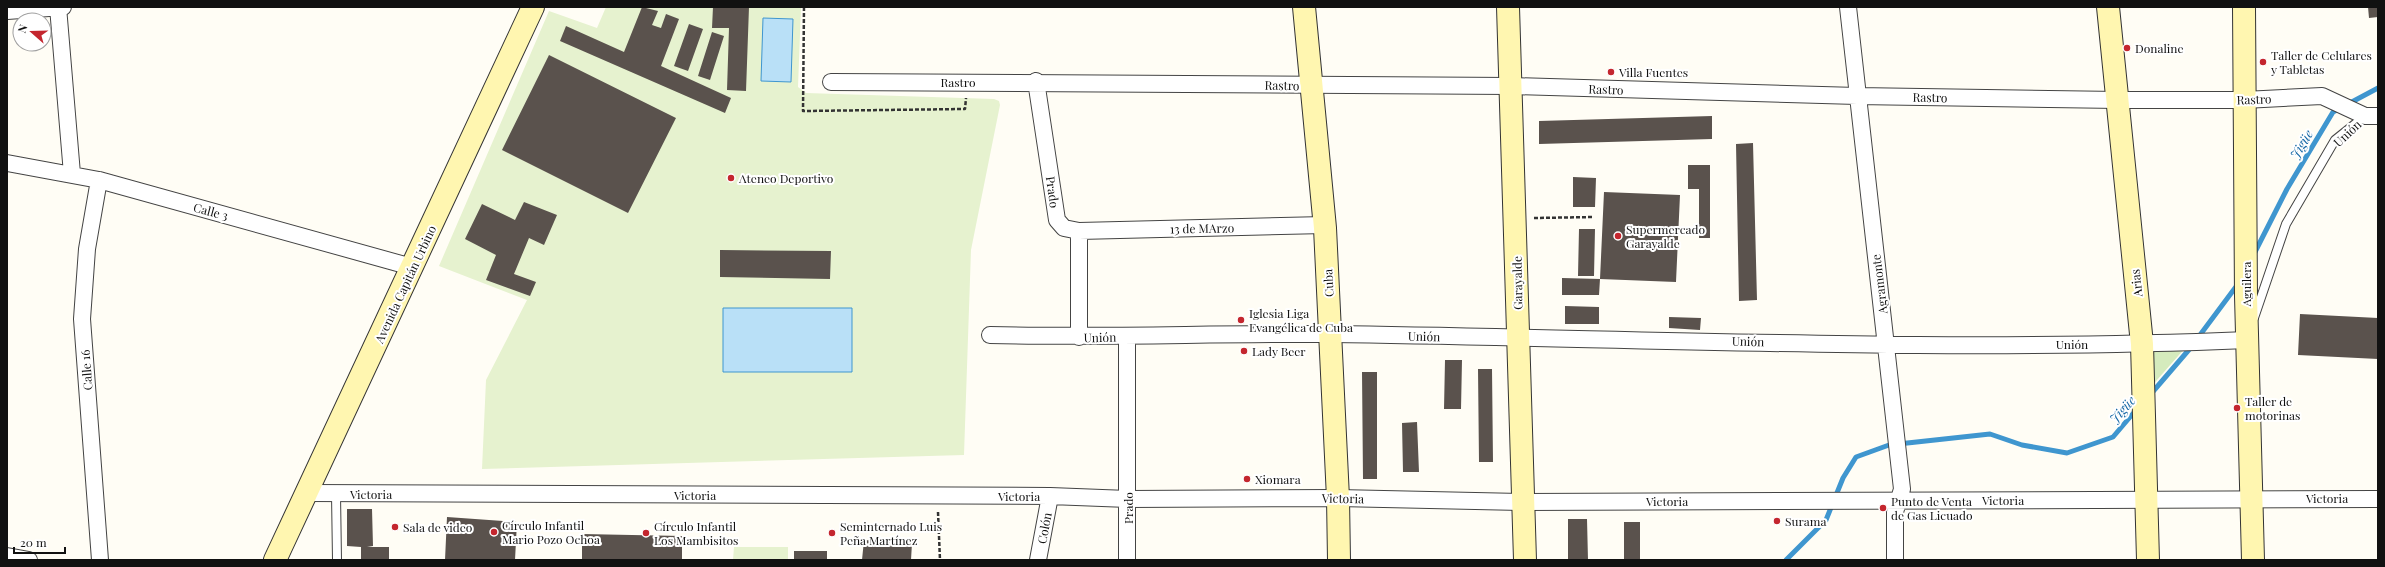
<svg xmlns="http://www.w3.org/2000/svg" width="2385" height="567" font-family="'Playfair Display',serif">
<rect width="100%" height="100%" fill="#fffdf5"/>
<path fill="#d5ebbd" d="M2186,347l-37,42 -2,-41z"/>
<path fill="#e6f2cf" d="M606,7h195l-3,80 8,6 188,6 5,2 1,4 -29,145 -7,205 -482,14 4,-89 41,-80 -88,-34 110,-255 48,17z
M734,547h54v13h-55z"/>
<path fill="#b9e0f7" stroke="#3f96cf" d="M763,18l30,1 -2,63 -30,-1z
M723,308h129v64h-129z"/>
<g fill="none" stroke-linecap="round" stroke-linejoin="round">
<path stroke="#3f96cf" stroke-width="5" d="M2348,104l30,-16
M2254,254l33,-65 46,-77 8,-4
M2197,339l41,-55
M2150,395l43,-50
M1786,560l40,-40 17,-42 13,-21 33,-12 101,-11 32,11 45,8 46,-16 23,-27"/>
</g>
<path fill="#5a524d" d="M642,7l16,4 -6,14 9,3 5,-14 13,5 -18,47 70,32 -6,15 -165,-72 6,-15 58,26z
M713,7h36l-3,84 -19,-1 2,-62h-17z
M2368,7h10v10l-9,1z
M689,24l14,5 -15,42 -14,-5z
M712,32l12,4 -14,44 -12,-4z
M549,55l127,63 -48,95 -126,-63z
M1712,116v23l-173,5v-23z
M1753,143l4,157 -18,1 -3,-157z
M1688,165h22v73h-11v-49h-11z
M1573,177l23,1 -1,29h-22z
M1604,192l76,3 -4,87 -76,-3z
M524,202l33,13 -13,30 -15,-7 -15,36 22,8 -6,14 -44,-16 10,-25 -31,-16 17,-35 33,16z
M1579,229h16l-1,47h-16z
M720,250l111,1 -1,28 -110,-2z
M1562,278l38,1 -1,16h-37z
M1565,306l34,1v17h-34z
M2300,314l78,4v41l-80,-4z
M1669,317l32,1 -1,12 -31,-2z
M1445,360h17l-1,49h-17z
M1478,369h14l1,93h-14z
M1362,372h15v107h-14z
M1417,422l2,50h-16l-1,-49z
M347,509h25l1,37 -6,1h22v13h-28v-13l-14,-1z
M447,517l70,5 -2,38h-70z
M1568,519h19l1,41h-20z
M1624,522h16v38h-16z
M582,534l100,2v24h-100z
M864,540l48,3 -1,17h-49z
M794,551h33v9h-33z"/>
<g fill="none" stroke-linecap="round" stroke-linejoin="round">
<defs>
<path id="lane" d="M2254,318l32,-94 49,-84 30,-24
M336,494l1,66"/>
<path id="street" d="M58,7l14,167
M1848,7l54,482 -7,23v48
M7,11l56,-4
M1036,81l21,139 7,8 15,3v106
M831,82l681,4 345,10 261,4h126l78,-4 43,20h13
M7,163l92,17 313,87
M99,180l-12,69 -5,70 18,241
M1079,231l246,-6
M990,335c114,3 228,-2 341,-1 305,4 611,19 916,6
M1127,336v224
M308,493l742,3 78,3 210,-1 183,4 857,-3
M7,556l22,4
M1038,560l12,-64"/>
<path id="secondary" d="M1304,7l21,221 13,270 1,62
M1508,7l17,553
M2108,7l34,337 6,216
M2244,7l2,289 7,264
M275,560l258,-553"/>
</defs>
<use href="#lane" stroke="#444" stroke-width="10"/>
<use href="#street" stroke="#444" stroke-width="18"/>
<use href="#secondary" stroke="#333" stroke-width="24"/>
<path stroke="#333" stroke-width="2.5" stroke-dasharray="4 2" stroke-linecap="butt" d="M804,7l-1,104 162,-2 1,-11
M1534,218l60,-1
M938,512l2,48"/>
<use href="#lane" stroke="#fff" stroke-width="8"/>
<use href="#street" stroke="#fff" stroke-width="16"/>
<use href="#secondary" stroke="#fff6b0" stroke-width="22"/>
</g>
<g fill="#c4262e" stroke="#fff" stroke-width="1.5">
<circle cx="2127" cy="48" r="4"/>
<circle cx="2263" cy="62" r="4"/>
<circle cx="1611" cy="72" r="4"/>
<circle cx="731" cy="178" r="4"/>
<circle cx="1618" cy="236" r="4"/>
<circle cx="1241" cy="320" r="4"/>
<circle cx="1244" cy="351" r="4"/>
<circle cx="2237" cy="408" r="4"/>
<circle cx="1247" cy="479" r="4"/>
<circle cx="1883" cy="508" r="4"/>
<circle cx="1777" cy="521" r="4"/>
<circle cx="395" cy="527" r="4"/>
<circle cx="494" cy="532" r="4"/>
<circle cx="646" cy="533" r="4"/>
<circle cx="832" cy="533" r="4"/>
</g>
<g text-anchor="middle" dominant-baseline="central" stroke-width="4" stroke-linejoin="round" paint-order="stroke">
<g font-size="12" fill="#111" stroke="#fff" text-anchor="start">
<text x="2135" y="48">Donaline</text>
<text x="2271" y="55">Taller de Celulares<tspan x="2271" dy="14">y Tabletas</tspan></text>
<text x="1619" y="72">Villa Fuentes</text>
<text x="739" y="178">Ateneo Deportivo</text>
<text x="1626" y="229">Supermercado<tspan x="1626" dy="14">Garayalde</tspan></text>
<text x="1249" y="313">Iglesia Liga<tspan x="1249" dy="14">Evangélica de Cuba</tspan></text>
<text x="1252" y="351">Lady Beer</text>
<text x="2245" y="401">Taller de<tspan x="2245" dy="14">motorinas</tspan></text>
<text x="1255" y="479">Xiomara</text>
<text x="1891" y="501">Punto de Venta<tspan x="1891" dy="14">de Gas Licuado</tspan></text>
<text x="1785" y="521">Surama</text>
<text x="502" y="525">Círculo Infantil<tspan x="502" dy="14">Mario Pozo Ochoa</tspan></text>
<text x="654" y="526">Círculo Infantil<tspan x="654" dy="14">Los Mambisitos</tspan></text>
<text x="840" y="526">Seminternado Luis<tspan x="840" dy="14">Peña Martínez</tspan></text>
<text x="403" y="527">Sala de video</text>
</g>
<g font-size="12" fill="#111" stroke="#fff">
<text x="958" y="82">Rastro</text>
<text transform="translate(1282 85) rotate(1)">Rastro</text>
<text transform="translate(1606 89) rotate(2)">Rastro</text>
<text transform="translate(1930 97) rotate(1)">Rastro</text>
<text transform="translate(2254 99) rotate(-2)">Rastro</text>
<text transform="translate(2347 133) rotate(-43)">Unión</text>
<text transform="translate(1053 192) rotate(82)">Prado</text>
<text transform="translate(211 211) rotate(15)">Calle 3</text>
<text transform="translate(1202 228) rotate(-1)">13 de MArzo</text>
<text transform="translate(1328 283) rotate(-93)">Cuba</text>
<text transform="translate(1517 283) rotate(-91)">Garayalde</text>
<text transform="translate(2136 283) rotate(-96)">Arias</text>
<text transform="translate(405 284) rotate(-65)">Avenida Capitán Urbino</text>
<text transform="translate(1879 284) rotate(-97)">Agramonte</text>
<text transform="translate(2246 284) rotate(-90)">Aguilera</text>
<text transform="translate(1424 336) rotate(1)">Unión</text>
<text transform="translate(1100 337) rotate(-1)">Unión</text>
<text transform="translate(1748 341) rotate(1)">Unión</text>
<text x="2072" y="344">Unión</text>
<text transform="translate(86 370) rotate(-94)">Calle 16</text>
<text x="371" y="494">Victoria</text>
<text x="695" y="495">Victoria</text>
<text x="1019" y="496">Victoria</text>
<text transform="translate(1343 498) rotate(1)">Victoria</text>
<text x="2327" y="498">Victoria</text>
<text x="2003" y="500">Victoria</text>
<text x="1667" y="501">Victoria</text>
<text transform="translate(1128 508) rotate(-90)">Prado</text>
<text transform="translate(1044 528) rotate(-79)">Colón</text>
</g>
<g font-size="13" font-style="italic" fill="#1768a6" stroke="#fff">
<text transform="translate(2301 144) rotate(-59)">Jigüe</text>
<text transform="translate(2122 409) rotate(-48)">Jigüe</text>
</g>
</g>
<rect width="2385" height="567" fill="none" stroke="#111111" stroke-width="16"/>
<g transform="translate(32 32) rotate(290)"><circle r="19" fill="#ffffff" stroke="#a0a0a0"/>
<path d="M0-3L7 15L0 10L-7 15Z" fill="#c4262e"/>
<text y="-6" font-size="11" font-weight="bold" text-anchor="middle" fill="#111111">N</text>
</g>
<path d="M14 547v6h51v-6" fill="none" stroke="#111111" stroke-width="2"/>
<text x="20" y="547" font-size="12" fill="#111111" stroke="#ffffff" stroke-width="3" paint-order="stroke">20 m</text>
</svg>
